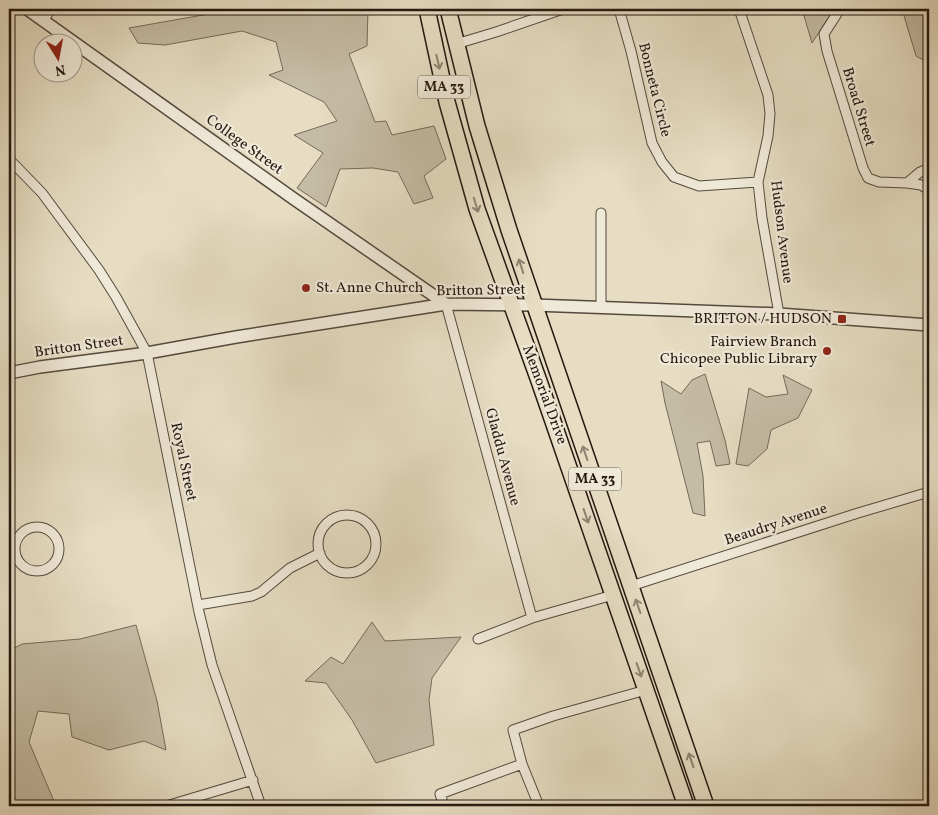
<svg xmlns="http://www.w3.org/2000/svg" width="938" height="815" font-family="Vollkorn,serif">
<rect width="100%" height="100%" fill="#e6ddc3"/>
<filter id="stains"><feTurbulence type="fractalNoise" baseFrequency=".004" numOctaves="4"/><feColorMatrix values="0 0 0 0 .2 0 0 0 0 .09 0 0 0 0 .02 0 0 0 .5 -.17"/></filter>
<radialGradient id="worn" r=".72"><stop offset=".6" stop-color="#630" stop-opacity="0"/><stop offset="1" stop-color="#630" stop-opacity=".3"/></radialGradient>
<path fill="#c5bca5" stroke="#756a5a" d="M237,9h131l-1,37 -18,8 26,68 11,-1 6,14 42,-9 12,33 -22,17 9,22 -19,6 -16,-32 -25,-4 -33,1 -14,38 -29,-19 26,-35 -29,-18 43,-14 -13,-19 -55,-27 14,-5 -7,-28 -34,-11 -77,14 -27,-2 -9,-15z
M802,9h32l-22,34z
M902,9h27v54l-13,-7z
M705,374l20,66 5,24 -14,2 -6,-25 -13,2 6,33 2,40 -12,-3 -28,-110 -4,-22 20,13 11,-14z
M783,375l29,15 -14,28 -27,12 -4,19 -19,17 -12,-2 13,-76 17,9 22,-3z
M372,622l13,19 76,-4 -29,41 -3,22 5,45 -58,18 -24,-43 -26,-37 -21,-2 26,-24 12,7z
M136,625l21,76 9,49 -22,-9 -35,9 -37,-13 -3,-23 -31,-3 -9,31 27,64h-44l-3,-8v-147l13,-7 58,-5z"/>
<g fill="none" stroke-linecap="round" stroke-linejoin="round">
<defs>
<path id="minor" d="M619,9l12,42 21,92 10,19 12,15 25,9 59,-4
M739,9l29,86 2,19 -2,22 -10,46 4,36 17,96
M840,9l-16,25 3,17 36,117 5,10 11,4 28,1
M43,21l8,-12
M456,44l40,-12 67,-23
M9,159l33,34 57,77 17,27 31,56 52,259 13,53 49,141
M929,168l-9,4 -13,11 14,2 8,5
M601,213v94
M446,304l86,314
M318 544a29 29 0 1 1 58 0a29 29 0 1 1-58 0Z
M15 549a22 22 0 1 1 44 0a22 22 0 1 1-44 0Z
M631,586l227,-73 71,-21
M198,605l54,-9 9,-4 29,-24 30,-15
M478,639l54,-21 81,-23
M166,806l87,-26
M444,806l-4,-12 82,-30
M539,806l-17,-42 -9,-34 40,-14 93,-26"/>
<path id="tertiary" d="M27,9l267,190 152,105
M9,373l31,-6 107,-14 89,-16 210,-33 88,1 245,9 150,11"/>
<path id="primary" d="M427,9l20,93 30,107 62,172 147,425
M448,9l29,117 32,104 197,576"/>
</defs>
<use href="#minor" stroke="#55493d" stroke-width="11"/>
<use href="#tertiary" stroke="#55493d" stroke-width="14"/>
<use href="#primary" stroke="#251810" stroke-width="18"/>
<use href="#minor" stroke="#efe9d8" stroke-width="9"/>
<use href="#tertiary" stroke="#efe9d8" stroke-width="11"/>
<use href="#primary" stroke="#e6ddc3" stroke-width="15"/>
</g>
<defs><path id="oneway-shaft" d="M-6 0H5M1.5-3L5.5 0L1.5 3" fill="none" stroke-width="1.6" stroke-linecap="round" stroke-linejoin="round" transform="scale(1.25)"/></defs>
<g stroke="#8f8472">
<use href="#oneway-shaft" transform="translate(438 62) rotate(77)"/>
<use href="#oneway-shaft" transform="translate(476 205) rotate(73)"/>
<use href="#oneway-shaft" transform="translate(521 266) rotate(-108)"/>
<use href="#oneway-shaft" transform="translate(585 453) rotate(-109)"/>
<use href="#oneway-shaft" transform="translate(586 516) rotate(71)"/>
<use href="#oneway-shaft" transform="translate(638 606) rotate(-109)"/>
<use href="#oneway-shaft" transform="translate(639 670) rotate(71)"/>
<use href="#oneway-shaft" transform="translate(691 760) rotate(-109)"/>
</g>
<g fill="#8f2418" stroke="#efe9d8" stroke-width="2">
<circle cx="306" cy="288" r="5"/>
<rect x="837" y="314" width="10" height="10" rx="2.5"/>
<circle cx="827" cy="351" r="5"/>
</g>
<g text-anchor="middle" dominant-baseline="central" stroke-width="4.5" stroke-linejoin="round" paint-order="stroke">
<g fill="#efe9d8" stroke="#62574c" stroke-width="1">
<rect x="418" y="75.5" width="52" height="23" rx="4"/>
<rect x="569" y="467.5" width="52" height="23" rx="4"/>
</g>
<g font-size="14" font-weight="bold" fill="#251810">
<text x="444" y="87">MA 33</text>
<text x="595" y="479">MA 33</text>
</g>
<g font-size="15" fill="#251810" stroke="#efe9d8">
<text transform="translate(654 90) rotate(76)">Bonneta Circle</text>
<text transform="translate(858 107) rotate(73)">Broad Street</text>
<text transform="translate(244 145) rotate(36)">College Street</text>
<text transform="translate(781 232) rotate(83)">Hudson Avenue</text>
<text transform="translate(481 291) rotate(-1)">Britton Street</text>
<text transform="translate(79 347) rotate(-8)">Britton Street</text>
<text transform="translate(544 395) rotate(70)">Memorial Drive</text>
<text transform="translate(502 457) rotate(75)">Gladdu Avenue</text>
<text transform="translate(183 462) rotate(78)">Royal Street</text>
<text transform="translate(776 525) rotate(-18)">Beaudry Avenue</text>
</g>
<g font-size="15" fill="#251810" stroke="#efe9d8" text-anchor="end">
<text x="316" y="288" text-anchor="start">St. Anne Church</text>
<text x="832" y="319">BRITTON / HUDSON</text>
<text x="817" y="342">Fairview Branch<tspan x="817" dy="17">Chicopee Public Library</tspan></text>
</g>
</g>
<rect width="938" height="815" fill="none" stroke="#e6ddc3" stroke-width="30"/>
<rect x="10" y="10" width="918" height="795" fill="none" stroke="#251810" stroke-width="2.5"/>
<rect x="15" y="15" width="908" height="785" fill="none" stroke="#251810"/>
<g transform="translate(58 58) rotate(169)"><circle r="24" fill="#efe9d8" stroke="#9e9588"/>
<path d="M0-4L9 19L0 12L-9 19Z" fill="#8f2418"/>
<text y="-8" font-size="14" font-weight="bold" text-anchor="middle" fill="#251810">N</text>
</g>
<rect width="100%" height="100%" filter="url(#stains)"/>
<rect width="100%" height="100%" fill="url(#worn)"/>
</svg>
